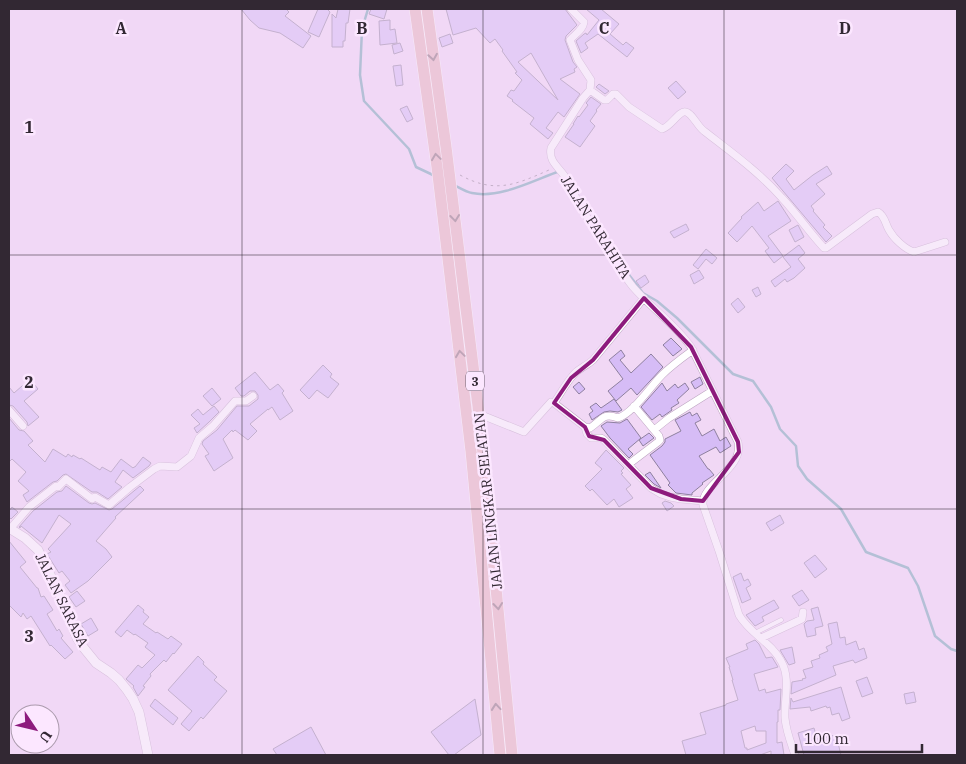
<svg xmlns="http://www.w3.org/2000/svg" width="966" height="764" font-family="'IBM Plex Serif',serif">
<rect width="100%" height="100%" fill="#f1d8f5"/>
<g fill="none" stroke-linecap="round" stroke-linejoin="round">
<path stroke="#6ca2b0" stroke-width="2.5" d="M368,9l-6,20 -2,46 4,26 45,48 7,18 17,8
M454,185c6,3 12,7 18,8 28,6 62,-13 88,-22
M599,229l16,25
M623,267l20,26 14,8 20,17 56,56 20,7 18,26 9,22 16,17 2,20 9,13 34,30 25,43 42,16 10,18 17,50 16,13 6,2"/>
</g>
<path fill="#d6bcf6" stroke="#8e809f" fill-rule="evenodd" d="M241,9h45l3,3 -4,4 26,20 -8,12 -23,-15 -21,-5 -9,-8z
M318,9h9l3,3 -11,25 -11,-5z
M338,9h12l-2,14h-2l-1,18h-2v6h-11v-33l4,4z
M371,9h16l-3,10 -15,-5z
M446,9h119l12,16 -11,11 -1,4 8,22 4,5 -3,2 1,3 -15,7 20,15 -16,23 -6,-5 -12,16 7,5 -5,6 -18,-15 4,-6 -22,-17 1,-1 -6,-4 4,-6 3,1 8,-11 -7,-7 2,-1 -15,-21 1,-1 -8,-11 -5,4 -14,-15 -23,7zM531,53l27,47 -40,-38z
M586,9h15l18,15 -9,10 13,11 3,-3 8,6 -7,9 -29,-23 -13,9 3,5 -7,5 -5,-12 8,-7 2,-1 1,2 12,-15z
M390,20v10l5,-1 2,14 -17,2 -1,-24z
M450,34l3,9 -11,4 -3,-9z
M400,43l3,8 -9,3 -2,-9z
M401,65l2,20 -7,1 -3,-20z
M676,81l10,11 -8,7 -10,-11z
M599,84l10,7 -4,3 -9,-7z
M591,97l10,7 -5,6 1,1 -7,10 5,5 -15,21 -15,-10 9,-13h-1l5,-8 1,1 9,-12 -2,-2z
M407,106l6,13 -6,3 -7,-13z
M786,164l8,7 -8,8 8,11 19,-15 14,-9 5,8 -16,10 9,10 -14,12 3,4 -1,1 12,14 -2,2 9,9 -6,6 -54,-64z
M778,201l13,20 -23,15 15,20 -9,7 -9,-12 4,-3 -17,-22 -15,16 -9,-9 14,-15 -1,-1 17,-15 6,9z
M686,224l3,6 -15,8 -4,-6z
M798,225l6,12 -9,5 -6,-12z
M799,245l6,8 -7,6 7,9 -11,10 -7,4 -2,-3 -10,8 -4,-6 20,-14 -8,-10z
M706,249l11,9 -5,6 -6,-5 -8,10 -5,-4z
M699,270l5,8 -10,6 -4,-9z
M645,275l4,7 -8,6 -5,-7z
M758,287l3,7 -5,3 -4,-7z
M738,298l7,9 -7,6 -7,-9z
M671,338l11,11 -9,7 -10,-11z
M621,350l4,6 -5,4 11,13 20,-19 12,13 -26,28 -6,-7 -15,13 -8,-10 15,-12 -14,-19z
M323,365l9,9 -2,3 9,7 -11,14 -11,-8 -8,9 -9,-9z
M255,372l15,18 8,-6 6,7 -2,2 11,18 -13,9 -8,-13 -4,3v-1l-18,15 7,7 -9,9 -13,-10 -2,2 -1,-2 -9,9 10,19 -19,13 -9,-15 4,-2 -7,-10 1,-3 14,-11 20,-24h12l9,-7v-4l-3,-4h-5l-6,5h-3l-6,-8z
M700,377l3,7 -8,5 -4,-7z
M30,379l8,10 -14,12 15,16 -11,9 -1,-4 -14,-16 -4,-1v-18l5,6z
M579,382l6,7 -6,5 -6,-7z
M662,383l5,8 8,-7 3,4 7,-5 4,6 -12,11 2,3 -8,5 1,2 -10,7 -2,-3 -8,6 -11,-13z
M212,388l9,11 -9,7 -9,-10z
M614,399l8,11 -4,2 -8,-1 -6,1 -12,8 -3,-6 4,-3 -3,-4 6,-4 5,5z
M214,406l5,6 -10,10 -12,11 -3,-5 6,-4 -9,-9 7,-6 5,6z
M690,412l2,4 5,-3 4,7 -6,3 7,13 12,-7 6,12 6,-4 5,9 -11,7 -4,-6 -17,9 9,13h1l5,6 -12,8 1,1 -11,9v2l-16,-2 -8,-8 2,-2 -20,-28 12,-9 3,-4v-3l16,-8 -6,-11z
M9,418l10,12 5,1 9,10 -5,4 17,17 8,-13 13,8 2,-3 4,3 1,-2 7,4 1,-1 19,12 2,-3 9,5 10,-13 12,9 1,-1h1l8,-10 8,6 -2,3 -16,12 -10,-8 -8,12 7,5 -14,12 -11,-7h-5l-26,-18 -3,1 -6,6 -4,1 -26,20 -4,-7 6,-4 -11,-10 8,-9 -14,-13 -3,3z
M627,419l14,19 -13,11 5,5 -4,4 -19,-20 -9,-12 6,-4 13,1z
M649,433l5,5 -11,8 -4,-6z
M606,450l18,18 -3,3 2,2 -2,1 10,11 -5,4 7,9 -14,9 -5,-8 -7,6 -15,-16 -2,2 -5,-5 17,-17 -7,-6z
M650,472l11,16 -7,-4 -9,-9z
M66,486l23,17 3,1 3,-1 14,7 3,-1 28,-23 4,4 -29,27 1,1 -20,23 10,8 6,8 -24,24 -17,12 -6,-8 5,-4 -8,-10 -3,2 -12,-19 4,-2 -3,-3 23,-25 -12,-9 -17,28 -21,-17 -1,2 -1,-1 14,-16 24,-19 5,-1z
M665,501l6,2 3,3 -7,5 -5,-8z
M12,507l6,5 -7,7 -2,-2v-6z
M780,515l4,8 -13,8 -5,-8z
M9,541l17,21 -6,5 17,21h1l3,9 3,-1 9,14 -6,4 10,17 2,-2 4,7 -2,2 12,14 -8,7 -14,-14 -1,1 -19,-30 -4,3 -4,-6 -2,4 -12,-12z
M815,555l12,14 -12,9 -11,-15z
M741,573l3,8 4,-2 3,6 -5,3 5,11 -9,4 -9,-26z
M802,590l7,10 -10,6 -7,-10z
M77,591l8,10 -9,6 -7,-10z
M774,600l5,8 -17,9 2,4 -9,5 -9,-11z
M138,605l6,5 -1,2 6,5 -6,7 13,9 1,-1 11,7 3,-3 11,8 -8,10 -1,-1 -7,9 -2,-2 -14,14 1,2 -8,10 2,1 -7,9 -5,-9 1,-1 -8,-7 12,-14 4,3 13,-13 -10,-8 3,-4 -13,-9 -1,1 -7,-5 -6,7 -6,-5z
M818,607l5,19 -8,2 1,7 -9,2 -3,-13 3,-3 7,-1 -3,-11z
M91,618l7,12 -10,6 -7,-12z
M837,622l3,16 5,-1 1,8 10,-4 3,9 5,-2 3,10 -12,5 -2,-3 -20,6 3,9 -45,19 1,-12 11,-2 -1,-1 4,-1 -3,-8 10,-3 -2,-6 9,-3 -1,-3 9,-4 -2,-4 6,-3 -4,-20z
M755,640l4,4 7,14 6,-1 6,10 -24,7 5,17 6,-2 1,4 15,-4 -1,21h-2v12h-1v21l5,-1 2,13h-13v-4l-11,4h-74l-4,-14 24,-7 -6,-21 26,-8v-1l12,-4 -6,-20h1l-4,-13h1l-4,-9 22,-9 -2,-5zM755,726l1,5h10v12l-19,7v-2h-2l-4,-17z
M792,647l3,16 -6,2 -9,-15z
M198,656l6,6 -1,2 14,13 -3,3 13,11 -24,28 -2,-2 -12,14 -8,-7 11,-13 -24,-21z
M867,677l6,16 -11,4 -6,-16z
M841,687l9,31 -8,3 -3,-8 -7,2 -2,-8 -3,1 -1,-2 -15,5 -1,-4 -20,2 1,-11 2,4z
M914,692l2,10 -10,2 -2,-10z
M155,699l23,19 -5,7 -23,-19z
M475,699l6,36 -27,20h-5l-18,-23z
M311,727l15,28h-49l-4,-6z
M814,728l3,11 19,-4 5,20h-37l-6,-22z"/>
<g fill="none" stroke-linecap="round" stroke-linejoin="round">
<defs>
<path id="service" d="M755,633l26,-13"/>
<path id="minor" d="M571,9l13,13c-1,8 -9,12 -14,18l8,20 13,20 -1,10 -7,8 -32,50c-3,15 10,20 16,32 4,6 7,14 10,20 7,14 16,26 24,39 11,16 20,33 32,48 18,21 42,37 58,60l47,95c6,28 -37,41 -35,63l16,46 20,64c11,19 32,27 42,46 10,17 3,39 4,57 1,13 6,25 10,37
M590,90l14,10h3l6,-6h3l13,13 33,22c9,-2 17,-19 24,-17 6,1 12,15 18,19 27,21 55,41 78,67 15,16 27,34 42,50h2l46,-34 6,-2c7,4 7,11 11,18 5,9 16,19 25,22l31,-10
M554,403c7,-10 13,-22 22,-31 5,-4 11,-7 17,-12l51,-62
M634,406l20,24
M9,410l14,16
M479,414l45,18 27,-30 3,1 31,24 5,1c12,-8 13,-16 28,-10 14,-4 33,-32 44,-43 10,-10 20,-17 31,-25
M585,427l2,7 4,4h10l3,2 47,48 10,6 9,3 11,2 22,2
M629,464l29,-22 2,-2 -1,-4 -5,-6 15,-12 43,-27
M10,529l19,-22 27,-21 2,1 8,-8 26,20 3,-2 14,8 21,-18 24,-18 6,-3 17,1 14,-11 8,-18 14,-12 22,-25h11l7,-5
M761,638l41,-19 1,-7"/>
<path id="tertiary" d="M9,528l16,10 13,12 22,45 17,43 6,9 13,16 15,10 8,7 8,10 6,9 6,13 3,14 6,29"/>
<path id="primary" d="M415,9l22,158 34,284 29,304
M427,9l19,138 33,267 4,40v20l5,31 24,250"/>
</defs>
<use href="#service" stroke="#bca4c0" stroke-width="5"/>
<use href="#minor" stroke="#bca4c0" stroke-width="8"/>
<use href="#tertiary" stroke="#bca4c0" stroke-width="10"/>
<use href="#primary" stroke="#fff" stroke-width="12"/>
<path stroke="#8f7d91" stroke-width="1" stroke-dasharray="2.5 4" stroke-linecap="butt" d="M460,175c35,19 55,10 89,-5"/>
<use href="#service" stroke="#fff" stroke-width="4"/>
<use href="#minor" stroke="#fff" stroke-width="7"/>
<use href="#tertiary" stroke="#fff" stroke-width="9"/>
<use href="#primary" stroke="#e6b2b7" stroke-width="11"/>
</g>
<defs><path id="oneway-chevron" d="M-2-3.5L2.5 0L-2 3.5" fill="none" stroke-width="1.6" stroke-linecap="round" stroke-linejoin="round" transform="scale(1.25)"/></defs>
<g stroke="#83666e">
<use href="#oneway-chevron" transform="translate(433 57) rotate(81)"/>
<use href="#oneway-chevron" transform="translate(436 157) rotate(-98)"/>
<use href="#oneway-chevron" transform="translate(455 218) rotate(83)"/>
<use href="#oneway-chevron" transform="translate(460 354) rotate(-98)"/>
<use href="#oneway-chevron" transform="translate(498 606) rotate(84)"/>
<use href="#oneway-chevron" transform="translate(496 707) rotate(-95)"/>
</g>
<path d="M0 0H966V764H0ZM644,298l47,49 47,95 1,10 -36,49 -22,-2 -30,-11 -47,-48 -15,-4 -4,-9 -31,-24 17,-25 22,-18z" fill="#f1d8f5" fill-opacity=".55" fill-rule="evenodd"/>
<path fill="none" stroke="#8d1b7d" stroke-width="4" stroke-linejoin="round" d="M644,298l47,49 47,95 1,10 -36,49 -22,-2 -30,-11 -47,-48 -15,-4 -4,-9 -31,-24 17,-25 22,-18z"/>
<path fill="none" stroke="#322833" stroke-width="1" stroke-opacity="0.55" d="M242,9v746M483,9v746M724,9v746M9,255h948M9,509h948"/>
<g text-anchor="middle" dominant-baseline="central" stroke-width="5" stroke-linejoin="round" paint-order="stroke">
<rect fill="#fce7ff" stroke="#6f6170" stroke-width="1" x="466" y="371.5" width="18" height="19" rx="4"/>
<g font-size="12" font-weight="bold" fill="#322833">
<text x="475" y="381">3</text>
</g>
<g font-size="14" fill="#322833" stroke="#fce7ff">
<text transform="translate(596 227) rotate(58)">JALAN PARAHITA</text>
<text transform="translate(488 501) rotate(-96)">JALAN LINGKAR SELATAN</text>
<text transform="translate(62 600) rotate(64)">JALAN SARASA</text>
</g>
</g>
<g font-size="16" text-anchor="middle" font-weight="bold" fill="#322833" stroke="#fce7ff" stroke-width="5" stroke-linejoin="round" paint-order="stroke">
<text x="121" y="34">A</text>
<text x="362" y="34">B</text>
<text x="604" y="34">C</text>
<text x="845" y="34">D</text>
<text x="29" y="133">1</text>
<text x="29" y="388">2</text>
<text x="29" y="642">3</text>
</g>
<rect width="966" height="764" fill="none" stroke="#322833" stroke-width="20"/>
<g transform="translate(35 729) rotate(125)"><circle r="24" fill="#fce7ff" stroke="#ab9bad"/>
<path d="M0-4L9 19L0 12L-9 19Z" fill="#8d1b7d"/>
<text y="-8" font-size="14" font-weight="bold" text-anchor="middle" fill="#322833">U</text>
</g>
<path d="M796 744v8h126v-8" fill="none" stroke="#322833" stroke-width="2.5"/>
<text x="804" y="744" font-size="15" fill="#322833" stroke="#fce7ff" stroke-width="4" paint-order="stroke">100 m</text>
</svg>
